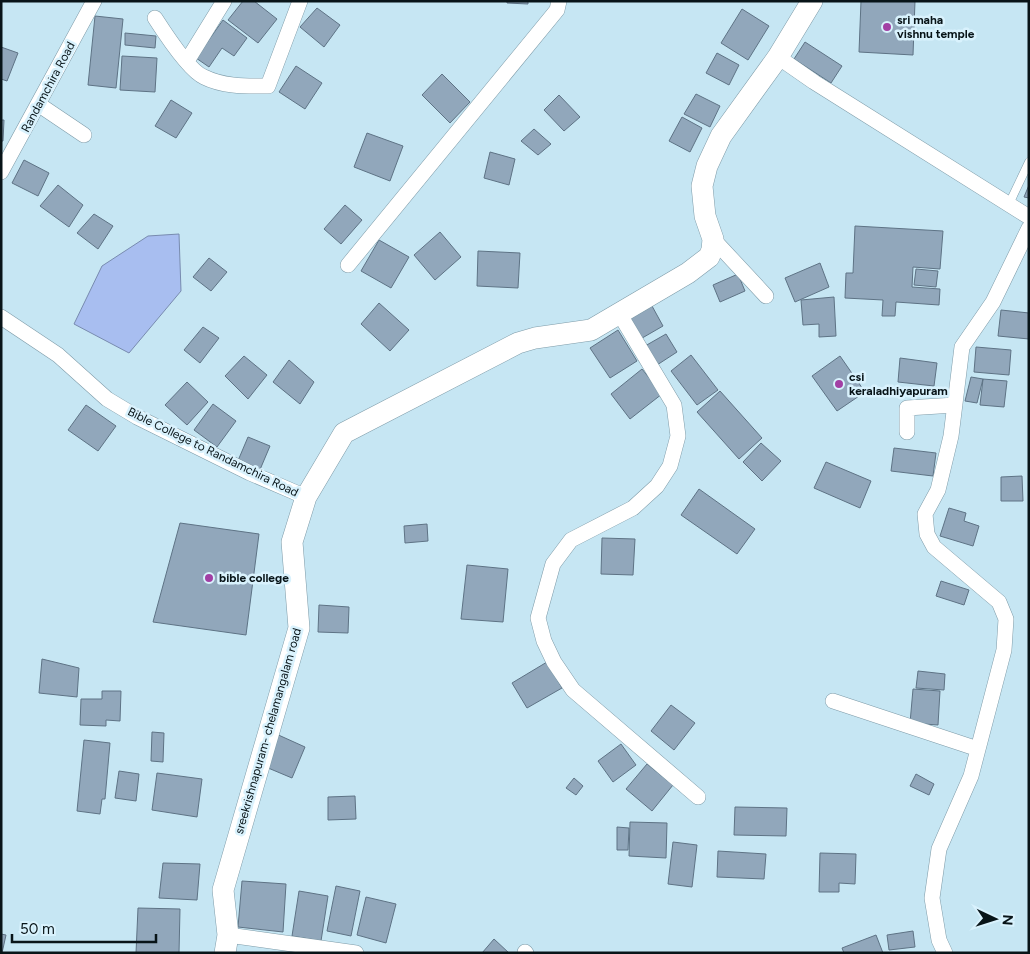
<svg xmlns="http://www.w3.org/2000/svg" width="1030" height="954" font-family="Figtree,sans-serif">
<rect width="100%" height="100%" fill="#c6e6f3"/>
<path fill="#a8bef0" stroke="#788baf" d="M179,234l2,57 -52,62 -55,-29 28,-58 46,-30z"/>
<path fill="#91a7bb" stroke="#5e7385" d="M243,1h11l23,18 -19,24 -30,-23z
M507,1h21v3l-21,-1z
M861,1h54l-2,54 -54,-3z
M317,8l23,17 -16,22 -24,-20z
M742,9l27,17 -21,34 -27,-17z
M95,16l28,3 -7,69 -28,-3z
M223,20l24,18 -13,18 -12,-8 -13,19 -13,-9z
M125,33l31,3 -1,12 -30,-3z
M805,42l37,24 -11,17 -37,-24z
M1,47l17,6 -11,28 -6,-2z
M717,53l22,12 -10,20 -23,-12z
M122,56l35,2 -2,34 -35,-2z
M296,66l26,17 -17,26 -26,-17z
M442,74l28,28 -20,21 -28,-28z
M696,94l24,12 -10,21 -26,-13z
M559,95l21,22 -16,14 -20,-21z
M171,100l21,13 -16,25 -21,-12z
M682,117l20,11 -12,24 -21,-11z
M1,120h3l-1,21h-2z
M534,129l17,15 -13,11 -17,-14z
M367,133l36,13 -13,35 -36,-14z
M490,152l25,7 -6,26 -25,-7z
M24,160l25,13 -11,23 -26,-13z
M58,185l25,20 -14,22 -29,-21z
M1029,185v13l-5,-1z
M345,205l17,15 -21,24 -17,-15z
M94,214l19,12 -15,23 -21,-16z
M855,226l88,5 -3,38 -27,-2 -1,20 28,2 -1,16 -43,-3 -1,14h-13l1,-16 -38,-2 1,-25h7z
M440,232l21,25 -26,23 -21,-25z
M379,240l30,17 -18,31 -30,-17z
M478,251l42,2 -2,35 -41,-2z
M209,258l18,14 -16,19 -18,-14z
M820,263l9,24 -34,15 -10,-24z
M916,269l22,2 -2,16 -22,-2z
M738,274l7,17 -25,11 -7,-17z
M834,297l2,39 -17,1v-13l-16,1 -2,-25z
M379,303l30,27 -19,21 -29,-27z
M652,306l11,20 -26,15 -11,-20z
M1001,310l28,3v26l-31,-3z
M203,327l16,11 -19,25 -16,-13z
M618,330l19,31 -27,17 -20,-30z
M666,334l11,18 -20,13 -12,-19z
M976,347l35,3 -2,25 -35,-3z
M691,355l27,35 -21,15 -26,-34z
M244,356l23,19 -19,24 -23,-23z
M840,356l25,36 -28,19 -25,-35z
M900,358l37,5 -3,23 -36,-4z
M289,360l25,22 -14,22 -27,-22z
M642,369l20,25 -32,25 -19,-25z
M971,377l12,2 -6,24 -12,-2z
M983,379l24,2 -3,26 -24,-2z
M187,382l21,20 -21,23 -22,-20z
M720,391l42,47 -23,21 -42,-47z
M213,404l23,17 -19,26 -23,-17z
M86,405l30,21 -18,25 -30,-21z
M248,437l22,9 -11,26 -22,-9z
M761,443l20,18 -19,20 -19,-19z
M894,448l42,5 -3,23 -42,-5z
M826,462l45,19 -11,27 -46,-20z
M1022,476l1,25h-22v-24z
M699,489l56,40 -18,25 -56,-39z
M949,508l17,5 -2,8 15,5 -6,20 -33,-10z
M180,523l79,11 -13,101 -93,-13z
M427,524l1,17 -23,2 -1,-17z
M602,538l33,1 -2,36 -32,-1z
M467,565l41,4 -5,53 -42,-3z
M941,581l28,9 -5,15 -28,-9z
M319,605l30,2 -1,26 -30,-1z
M42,659l37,9 -2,29 -38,-4z
M547,662l15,26 -35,20 -15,-25z
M918,671l27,3 -1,16 -28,-2z
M913,689l27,2 -2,34 -28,-2z
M102,691h19l-1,30 -14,-1v6l-26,-1 1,-26h21z
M671,705l24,18 -21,27 -23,-19z
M152,732l12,1 -1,29 -12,-1z
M274,733l31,14 -13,31 -31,-13z
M84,740l26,3 -5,56h-3l-2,15 -23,-3z
M621,744l15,21 -23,17 -15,-21z
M647,764l26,21 -21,26 -26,-22z
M119,771l20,3 -3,27 -21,-3z
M157,773l45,6 -5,38 -45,-7z
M916,774l18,10 -5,11 -19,-9z
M574,778l9,8 -7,9 -10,-7z
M355,796l1,23 -28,1v-23z
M735,807l52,1 -1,28 -52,-1z
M630,822l37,1 -1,35 -37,-2z
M617,827l12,1 -1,22h-11z
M673,842l24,3 -5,42 -24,-3z
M718,851l48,3 -2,25 -47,-2z
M820,853l36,1 -1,30 -16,-1v9h-20z
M163,863l37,1 -3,36 -38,-2z
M242,881l44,3 -3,48 -45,-5z
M336,886l24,5 -9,45 -24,-5z
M299,891l29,5 -7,45 -29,-5z
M366,897l30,7 -10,39 -29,-8z
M138,908l42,1 -1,44h-43z
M913,931l2,16 -26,3 -2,-15z
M1,934l5,1 -4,18h-1z
M876,935l7,18h-39l-2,-5z
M494,939l15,14h-27z"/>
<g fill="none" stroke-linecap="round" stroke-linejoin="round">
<defs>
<path id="lane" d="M1009,204l20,-42"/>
<path id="street" d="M155,18c9,14 34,53 49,59 20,10 43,9 64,9l32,-85
M778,57l36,25 215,135
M187,61l37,-60
M38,104l46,31
M1,172l93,-171
M713,239l53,57
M348,265l209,-255 2,-9
M619,313l55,92 4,31 -8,30 -13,20 -24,22 -62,32 -18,24 -15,54 6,23 10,21 19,28 125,107
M1,317l57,38 49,44 30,18 113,56 56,24
M907,432v-24l48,-3
M833,701l145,48
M228,935l128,18
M525,952l1,1
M945,953l-6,-13 -7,-42 7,-49 32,-73 33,-126 2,-31 -7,-17 -65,-55 -7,-13 -2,-20 13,-24 13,-54 11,-89 31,-45 36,-74"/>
<path id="secondary" d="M225,953l3,-18 -5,-45 76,-262 -7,-86 14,-45 38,-64 174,-90 17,-5 56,-8 97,-57 21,-16 3,-7 1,-11 -8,-23 -3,-30 5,-20 14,-30 57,-79 34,-56"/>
</defs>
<use href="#lane" stroke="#7e9ba8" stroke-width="9"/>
<use href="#street" stroke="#7e9ba8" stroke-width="16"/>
<use href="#secondary" stroke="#7e9ba8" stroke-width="22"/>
<use href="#lane" stroke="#fff" stroke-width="8"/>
<use href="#street" stroke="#fff" stroke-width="15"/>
<use href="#secondary" stroke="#fff" stroke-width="21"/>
</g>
<g fill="#a23fa4" stroke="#d9f2fd" stroke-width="2">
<circle cx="887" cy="27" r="5"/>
<circle cx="839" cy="384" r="5"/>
<circle cx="209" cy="578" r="5"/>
</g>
<g text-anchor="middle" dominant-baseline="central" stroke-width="5" stroke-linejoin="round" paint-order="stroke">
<g font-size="12" font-weight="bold" fill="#081418" stroke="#d9f2fd" text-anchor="start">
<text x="897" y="20">sri maha<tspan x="897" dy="14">vishnu temple</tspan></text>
<text x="849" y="377">csi<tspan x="849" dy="14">keraladhiyapuram</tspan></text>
<text x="219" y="578">bible college</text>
</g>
<g font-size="12" fill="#081418" stroke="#d9f2fd">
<text transform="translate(48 87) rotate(-62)">Randamchira Road</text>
<text transform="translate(213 452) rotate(26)">Bible College to Randamchira Road</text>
<text transform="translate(268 731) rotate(-74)">sreekrishnapuram- chelamangalam road</text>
</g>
</g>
<rect width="1030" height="954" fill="none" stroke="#081418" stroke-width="5"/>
<g transform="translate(995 919) rotate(94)" stroke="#d9f2fd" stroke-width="4" paint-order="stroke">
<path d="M0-4L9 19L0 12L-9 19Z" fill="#081418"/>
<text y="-8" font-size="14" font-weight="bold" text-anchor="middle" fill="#081418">N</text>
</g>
<path d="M12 934v8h144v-8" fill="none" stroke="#081418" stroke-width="2.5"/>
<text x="20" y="934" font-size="15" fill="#081418" stroke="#d9f2fd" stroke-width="4" paint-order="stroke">50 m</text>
</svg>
